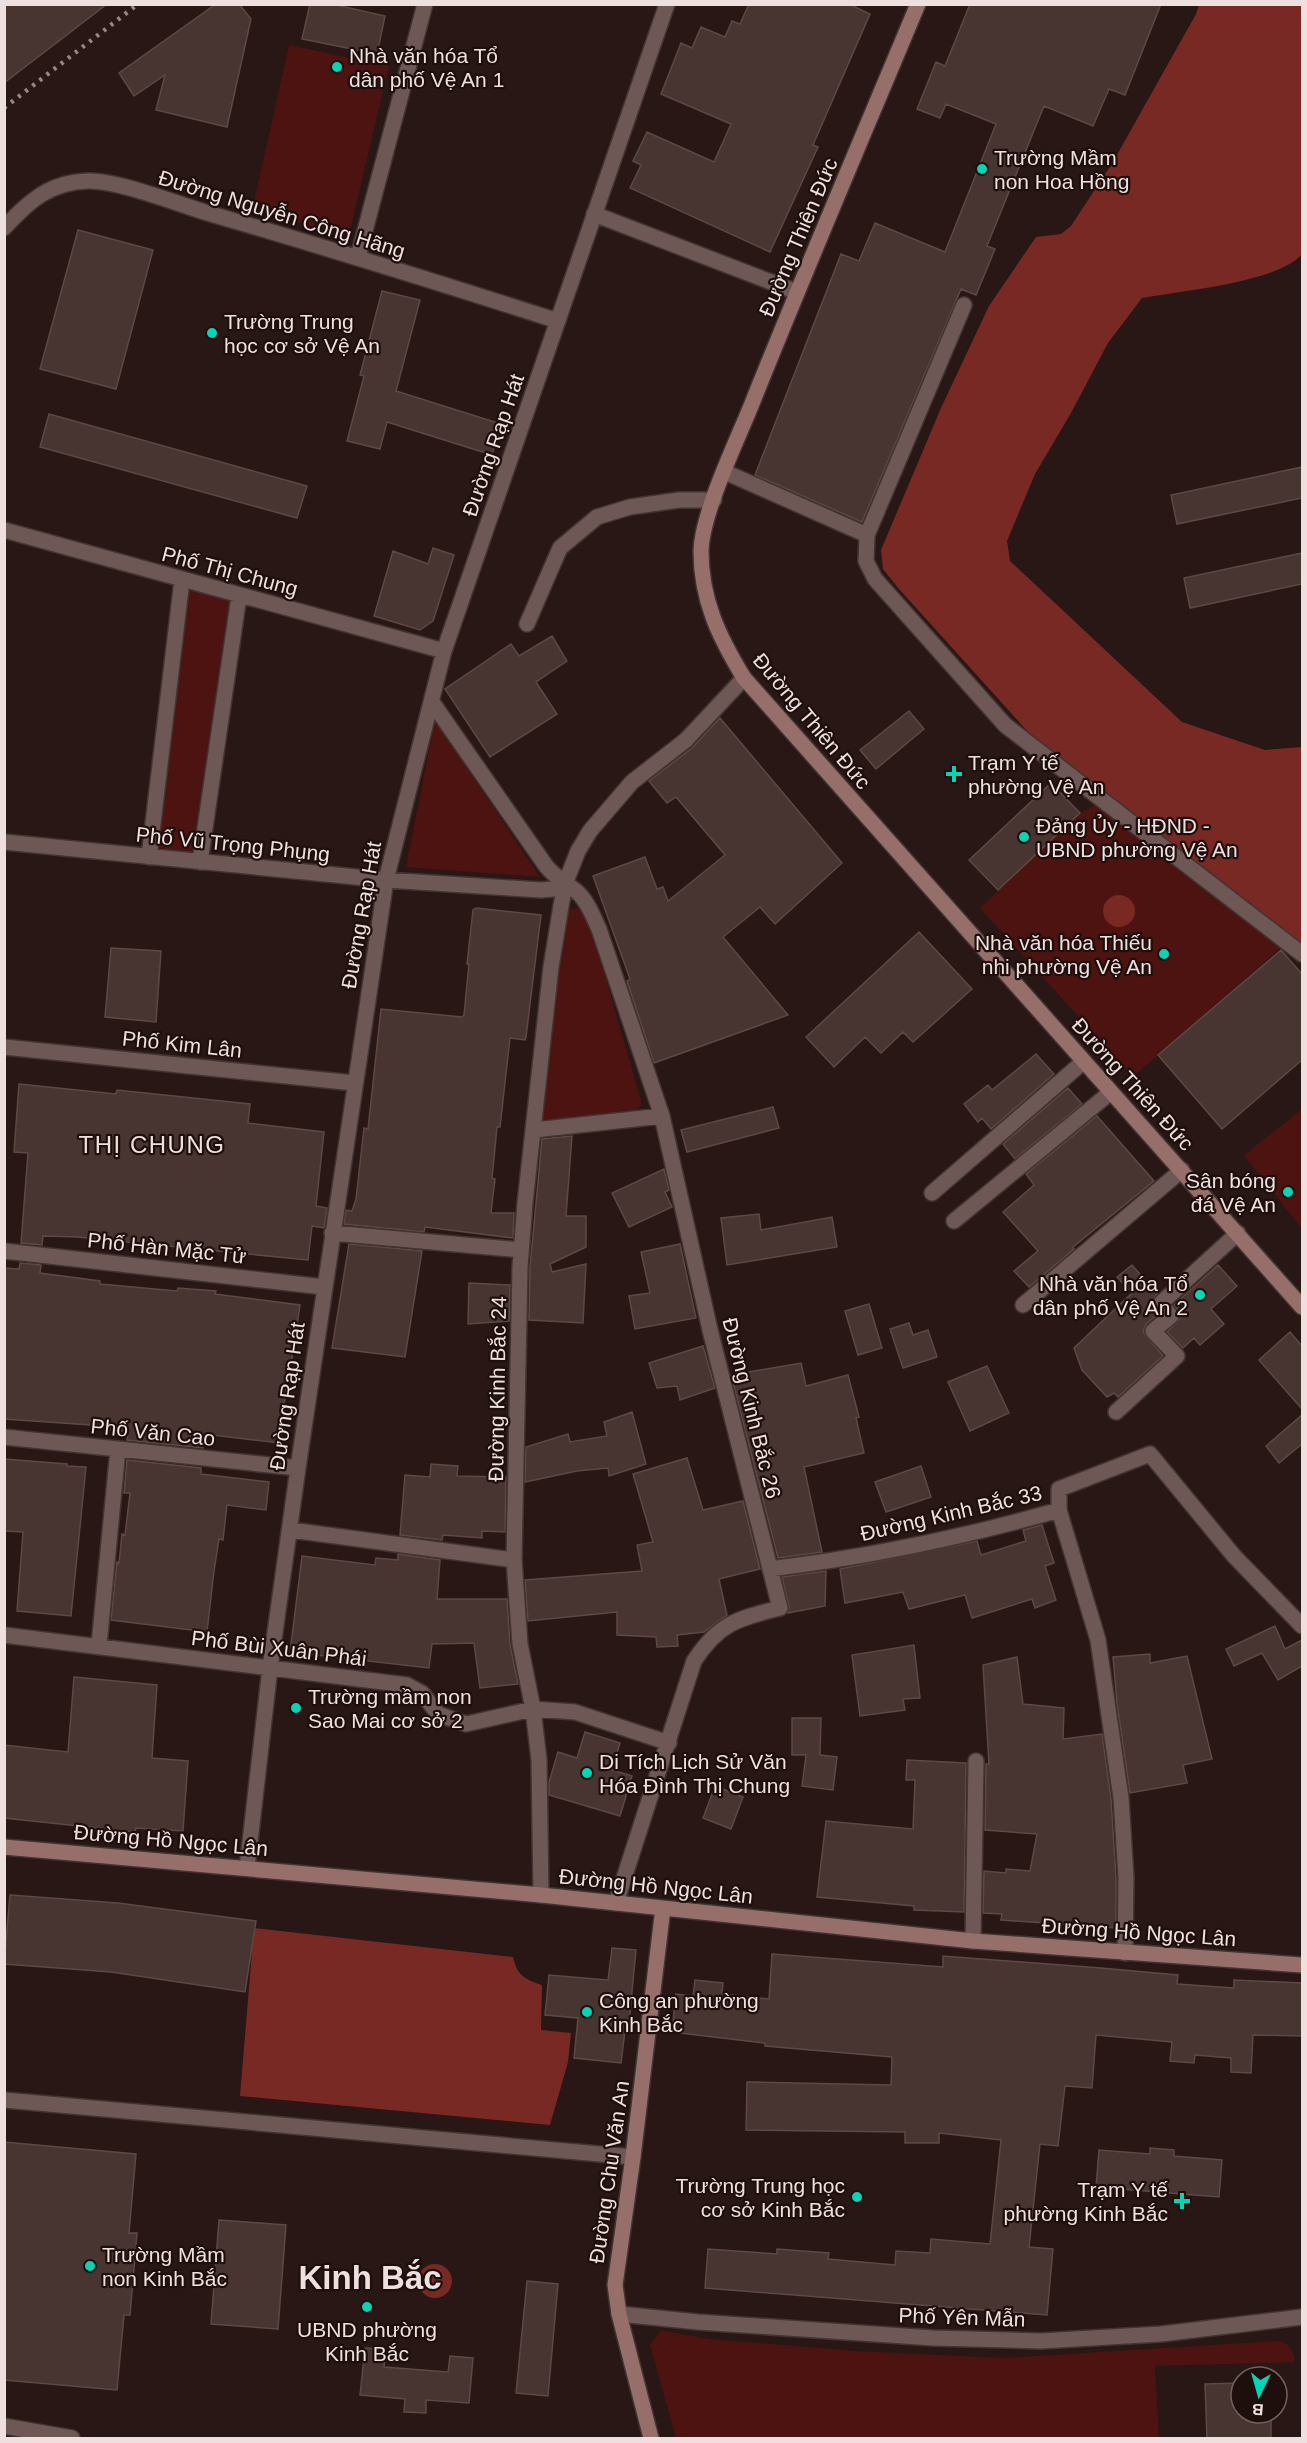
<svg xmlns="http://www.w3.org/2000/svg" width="1307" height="2443" font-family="Arial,sans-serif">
<rect width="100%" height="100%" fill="#281715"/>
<path fill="#4c1310" d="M289,45l100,21 -40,169 -97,-24z
M187,589l46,12 -41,251 -34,-2z
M435,720l105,157 -134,-10z
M1096,805l104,75 83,66 -150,131 -153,-169 100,-95z
M581,908l8,12 53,184 -7,7 -89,9 -6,-3 24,-202 5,-5z
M1302,1109v120l-58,-74z
M661,2330l48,9 147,12 148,7 274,-17c12,2 16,10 17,21l-140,4 4,72h-483l-26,-93z"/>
<path fill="#792924" d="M1199,5h103v249c-23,28 -122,37 -160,44l-34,45 -37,70 -36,61 -28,67 3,20 172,161 83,28 37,-3v198l-273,-212 -130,-144 -16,-20 -2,-19 60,-142 48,-102 47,-69 25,-3 10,-8 42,-64 83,-148z
M1103 911a16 16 0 1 1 32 0a16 16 0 1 1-32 0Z
M254,1928l259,29c4,18 11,22 29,28l-1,45 30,3 -3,29 -18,63 -310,-29z
M418 2281a17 17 0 1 1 34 0a17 17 0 1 1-34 0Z"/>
<path fill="#483532" stroke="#5d4845" stroke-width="1.5" d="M4,4h103l-103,79z
M216,4h23l12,15 -24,108 -71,-17 9,-35 -31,21 -15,-23z
M310,4h22l53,12 -8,38 -75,-15z
M749,4h100l21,10 -57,131 5,2 -48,105 -140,-64 11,-23 -8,-4 14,-29 67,30 17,-38 -70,-30 20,-51 11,5 9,-21 24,10 7,-16 8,3z
M970,4h191l-36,91 -16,-6 -16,37 -49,-20 -57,140 8,3 -19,46 -15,-6 -99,233 -107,-47 86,-221 18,7 16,-38 70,29 51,-128 -50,-20 -6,14 -23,-9 19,-47 9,4z
M78,230l75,20 -37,139 -76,-20z
M382,291l38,9 -24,91 105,33 -9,31 -105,-33 -7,27 -33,-8 17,-65 -4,-1z
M49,414l258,72 -10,32 -257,-71z
M1302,467v31l-125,26 -6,-29z
M433,548l21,7 -21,66 -13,9 -46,-14 19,-65 35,13z
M1302,553v31l-112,24 -6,-30z
M552,636l15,25 -31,21 21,32 -67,43 -45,-68 66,-45 8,12z
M909,711l15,18 -48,40 -16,-19z
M720,718l122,145 -67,61 -15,-17 -37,30 65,78 -134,48 -27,-82 3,-2 -37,-103 52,-19 12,32 6,-2 5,14 57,-46 -49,-58 -9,6 -18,-22 43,-33z
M1051,783l29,30 -82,77 -29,-30z
M476,908l65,7 -15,122 -1,3 -15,-2 -10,89h-3l-5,51 3,1 -4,34h23l-1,25 -88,-11 -1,5 -80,-8 2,-14 6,1 4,-12 8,-71 4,1 13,-120 81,8 2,-2 5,-51h-2l6,-54z
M919,932l53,57 -59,53 -10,-10 -22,21 -16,-16 -31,30 -28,-30z
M111,948l50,3 -5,71 -51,-5z
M1281,950l21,24v86l-80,69 -64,-74z
M1036,1054l18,20 -63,55 -9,-11 -4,4 -14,-18 24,-19 4,5z
M19,1084l97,10 1,-4 133,14 -2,19 76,9 -8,74 11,2 -3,20 -12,-2 -4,34 -231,-23 -34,-1 -1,9 -21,-2 7,-90 -14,-1z
M1068,1088l14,16 -67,55 -12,-15z
M773,1107l6,21 -92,24 -6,-22z
M1097,1116l57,65 -81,66 1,2 -45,38 -15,-16 24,-20 -35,-39 31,-27 -8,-11z
M572,1136l-6,80h20v31l-36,17 2,8 34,-8 -3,59 -54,-3 1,-53 12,-128z
M664,1169l5,21 -4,2 7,15 -43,20 -17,-34z
M759,1214l2,16 71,-13 5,30 -110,18 -6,-47z
M349,1244l73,7 -17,106 -73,-9z
M680,1244l16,74 -61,11 -6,-33 21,-3 -9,-41z
M20,1263l21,2 -1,8 60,8v3l77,7 1,-3 38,3 -1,3 85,11 -11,73h-2l-7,65 -76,-9 -1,14 -76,-8 1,-8 -23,-3v-3l-101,-7v-151l15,1z
M1132,1265l25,29 -6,7 -1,5 7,9 -11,9 -3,8 20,24 -45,41 -4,-4 -7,4 -25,-27 -8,-22 58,-55 -15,-16z
M1218,1265l19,21 -26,23 13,15 -24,21 -6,-7 -11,10 -16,-16 13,-13v-6l-6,-8z
M469,1283l41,2 -1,36 -41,3z
M869,1304l13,44 -24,7 -13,-44z
M909,1323l4,12 15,-5 9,27 -34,11 -13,-39z
M1290,1332l12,14v63l-43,-49z
M703,1346l12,42 -35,12 -3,-14 -20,2 -8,-25z
M801,1363l5,23 42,-11 11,42 -3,1 8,35 -60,14 18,85 -44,6 -47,-183z
M987,1366l22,47 -39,18 -22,-49z
M632,1412l14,52 -37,12 -1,-8 -31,3 -52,11 1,-35 42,-13 2,8 37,-6 -3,-14z
M1302,1415v29l-23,19 -13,-17z
M687,1458l16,52 40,-9 17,68 -41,10 8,36 -23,17 -27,3 1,11 -21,1 -1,-10 -39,-2v-23l-89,9 -3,-41 117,-9 -5,-26 16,-3 -20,-68z
M4,1459l63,5v2l19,1 -15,149 -54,-5 6,-79 -19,-1z
M127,1460l74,8v6l68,8 -3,28 -39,-5 -4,35 -4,-1 -5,32 -7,61 -96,-12 6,-58 2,1 3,-29 3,1 5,-42h-6z
M431,1464l27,2 -1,10 49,1 -1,55 -23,-1v7l-39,-3 -1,5 -42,-5 5,-60 25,2z
M921,1466l10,31 -45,15 -11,-30z
M1042,1525l12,38 -9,3 11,34 -8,3 -13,5 -3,-9 -60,19 -7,-23 -56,14 -6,-17 -58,11 -5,-34 137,-28 4,14 45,-14 -3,-11z
M398,1554l42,6 -3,39h70l3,46 8,39 -38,4 -6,-45 -42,1 -3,24 -139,-16 12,-96 73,9 1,-7 22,2z
M826,1571l-1,35 -37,7 1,-7 -7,-29z
M1275,1626l10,23 17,-9v26l-24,14 -16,-27 -28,13 -8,-17z
M914,1645l6,53 -17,1 2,11 -45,6 -8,-61z
M1150,1654v9l37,-7 25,103 -29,6 4,18 -57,10 -13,-90 -4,-46z
M1017,1657l6,47 41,4 -1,31 39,-5 9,65 5,79v50l-115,-8 1,-6 -19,-1 1,-42 22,2v-4l24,2 7,-37 -52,-4 1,-66h3l-6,-99z
M74,1677l83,8 -5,73 36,3 -5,70 -47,-3 -1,4 -131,-14v-73l64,7z
M792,1718h29l-1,37 17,2 -4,33 -31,-4 4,-31h-14z
M585,1732l35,11 -8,27 20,6 -12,40 -71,-21v-13l9,-30 19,6z
M907,1760l59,3 -2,149 -50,-2v-4l-97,-9 9,-76 87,8 2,-49h-9z
M715,1786l28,11 -12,32 -28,-11z
M10,1895l108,8 138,18 -11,71 -134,-20 -107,-8z
M612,1948l24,2 -7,73h-3l-5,40 -47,-5 4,-40 -33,-3 4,-40 59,5z
M772,1954l171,13v-11l158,12 77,7 -1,9 57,4v-8l68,3v53l-49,-1 -2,38 -20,-1v-14l-36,-3 -1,8 -24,-2 2,-19 -76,-7 -4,53 -27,-2 -7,60 -18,-2 -11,103 24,2 -6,66 -342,-27 3,-39 69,5v-5l52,4 -1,6 67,6 1,-14 34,2 1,-14 59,5 11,-104 -62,-7v10h-34v-11l-159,-2 1,-48 144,3 1,-28 -127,-11v-3l-93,-11 4,-38 17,2 2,-16 28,3 -1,11 47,5z
M4,2142l132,12 -7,79h8l-7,82h-6l-7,75 -113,-10z
M1150,2148l24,2v6l48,4 -3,37 -123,-10 3,-37 51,4z
M219,2220l67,5 -8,104 -67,-5z
M527,2281l31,3 -10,112 -32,-3z
M365,2348l21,1 -2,18 64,5 2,-16 23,2 -4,45 -43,-3v13l-22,-1 1,-13 -45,-4z
M1241,2383v30h30v26h-64l-2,-55z"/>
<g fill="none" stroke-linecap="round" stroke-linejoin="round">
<defs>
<path id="street" d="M594,214l203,78
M4,228c25,-27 46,-46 84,-47 30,-1 92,24 123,33 116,34 232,70 347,107
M358,257l67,-253
M725,472l142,63 97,-230
M4,530l440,121
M867,535l-1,26 9,18 130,146 297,229
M527,624l33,-76 37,-31 33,-10 49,-7h35
M432,702l114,164c9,11 19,17 30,25 11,9 17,25 23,38l63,187 48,214 70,278c-43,11 -61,15 -86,53l-78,242
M4,842l382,38 155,10 12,-1 12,-5
M149,857l33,-277
M200,862l39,-266
M4,1047l350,36
M534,1130l128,-14
M932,1193l151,-131
M954,1221l157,-129
M332,1233l189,17
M4,1251l320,36
M1023,1305l159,-135
M1116,1412l61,-56 -24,-25 18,-15 -11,-12 78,-71
M4,1437l294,31
M1059,1510l39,130 23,158 5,80 -1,75
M291,1530l223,30
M770,1569c98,-12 195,-32 289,-59v-21l91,-35 84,102 68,70
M4,1635l403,50 15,8 16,21 28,10 67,-15 42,3 94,31
M99,1645l19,-196
M247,1868l23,-200 28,-200 88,-588 58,-229 223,-647
M541,1895l-2,-135 -6,-51 -13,-65 -6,-84 6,-293 5,-64 26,-236 10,-61 4,-22 13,-33 12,-20 42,-49 54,-42 58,-62
M973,1941l3,-180
M4,2100l629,57
M619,2314l79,8 235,16 108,3 120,-7 141,-17
M4,2426l68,12"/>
<path id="secondary" d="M918,4c-56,134 -113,267 -167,402 -15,37 -49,107 -50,145 0,49 18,86 43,127l558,629
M4,1847l537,48 432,46 329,24
M651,2438l-32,-124 -4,-29 18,-128 30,-249"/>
</defs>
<use href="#street" stroke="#413433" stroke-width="18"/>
<use href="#secondary" stroke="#413433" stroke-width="18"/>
<use href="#street" stroke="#6d5855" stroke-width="15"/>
<use href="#secondary" stroke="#966f6a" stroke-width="15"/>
<path stroke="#968785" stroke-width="4.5" stroke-dasharray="3 6" stroke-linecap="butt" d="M4,108l134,-104"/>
</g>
<g fill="#03d5b6" stroke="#1e0e0c" stroke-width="2">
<circle cx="337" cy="67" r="6"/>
<circle cx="982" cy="169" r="6"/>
<circle cx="212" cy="333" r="6"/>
<path d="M951 765h6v6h6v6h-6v6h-6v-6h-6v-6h6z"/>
<circle cx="1024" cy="837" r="6"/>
<circle cx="1164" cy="954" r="6"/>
<circle cx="1288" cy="1192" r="6"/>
<circle cx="1200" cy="1295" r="6"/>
<circle cx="296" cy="1708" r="6"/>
<circle cx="587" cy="1773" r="6"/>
<circle cx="587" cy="2012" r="6"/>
<circle cx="857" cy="2197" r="6"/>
<path d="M1179 2192h6v6h6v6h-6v6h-6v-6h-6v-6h6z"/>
<circle cx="90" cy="2266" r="6"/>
<circle cx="367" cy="2307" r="6"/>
</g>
<g text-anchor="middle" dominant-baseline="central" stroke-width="4.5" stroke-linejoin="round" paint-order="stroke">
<g font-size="21" fill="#ede0de" stroke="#1e0e0c" text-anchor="start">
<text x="349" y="55">Nhà văn hóa Tổ<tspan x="349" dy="24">dân phố Vệ An 1</tspan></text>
<text x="994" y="157">Trường Mầm<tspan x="994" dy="24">non Hoa Hồng</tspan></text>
<text x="224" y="321">Trường Trung<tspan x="224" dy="24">học cơ sở Vệ An</tspan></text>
<text x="968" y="762">Trạm Y tế<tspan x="968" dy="24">phường Vệ An</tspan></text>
<text x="1036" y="825">Đảng Ủy - HĐND -<tspan x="1036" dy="24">UBND phường Vệ An</tspan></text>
<text x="1152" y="942" text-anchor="end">Nhà văn hóa Thiếu<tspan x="1152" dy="24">nhi phường Vệ An</tspan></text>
<text x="1276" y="1180" text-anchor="end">Sân bóng<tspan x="1276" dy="24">đá Vệ An</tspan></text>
<text x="1188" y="1283" text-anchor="end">Nhà văn hóa Tổ<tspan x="1188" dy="24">dân phố Vệ An 2</tspan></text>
<text x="308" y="1696">Trường mầm non<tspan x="308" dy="24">Sao Mai cơ sở 2</tspan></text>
<text x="599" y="1761">Di Tích Lịch Sử Văn<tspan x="599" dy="24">Hóa Đình Thị Chung</tspan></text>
<text x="599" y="2000">Công an phường<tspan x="599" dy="24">Kinh Bắc</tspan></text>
<text x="845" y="2185" text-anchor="end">Trường Trung học<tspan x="845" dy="24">cơ sở Kinh Bắc</tspan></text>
<text x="1168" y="2189" text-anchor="end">Trạm Y tế<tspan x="1168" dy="24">phường Kinh Bắc</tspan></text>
<text x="102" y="2254">Trường Mầm<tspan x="102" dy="24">non Kinh Bắc</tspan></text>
<text x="367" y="2329" text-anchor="middle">UBND phường<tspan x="367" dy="24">Kinh Bắc</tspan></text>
</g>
<g font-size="21" fill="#ede0de" stroke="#1e0e0c">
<text transform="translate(282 214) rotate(17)">Đường Nguyễn Công Hãng</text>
<text transform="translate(798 237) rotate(-67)">Đường Thiên Đức</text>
<text transform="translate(493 445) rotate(-71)">Đường Rạp Hát</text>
<text transform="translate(230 571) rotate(15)">Phố Thị Chung</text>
<text transform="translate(812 721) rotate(50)">Đường Thiên Đức</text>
<text transform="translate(233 844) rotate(6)">Phố Vũ Trọng Phụng</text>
<text transform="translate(361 915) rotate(-80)">Đường Rạp Hát</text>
<text transform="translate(182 1044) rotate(6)">Phố Kim Lân</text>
<text transform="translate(1133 1084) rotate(48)">Đường Thiên Đức</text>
<text transform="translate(167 1248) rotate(6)">Phố Hàn Mặc Tử</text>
<text transform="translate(497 1389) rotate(-89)">Đường Kinh Bắc 24</text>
<text transform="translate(287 1396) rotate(-82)">Đường Rạp Hát</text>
<text transform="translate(752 1408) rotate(76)">Đường Kinh Bắc 26</text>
<text transform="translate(153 1432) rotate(6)">Phố Văn Cao</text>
<text transform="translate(951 1513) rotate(-13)">Đường Kinh Bắc 33</text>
<text transform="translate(279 1648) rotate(7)">Phố Bùi Xuân Phái</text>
<text transform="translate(171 1840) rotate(5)">Đường Hồ Ngọc Lân</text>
<text transform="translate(656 1886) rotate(6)">Đường Hồ Ngọc Lân</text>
<text transform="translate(1139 1932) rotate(4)">Đường Hồ Ngọc Lân</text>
<text transform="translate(609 2172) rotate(-82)">Đường Chu Văn An</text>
<text transform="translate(962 2317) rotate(2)">Phố Yên Mẫn</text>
</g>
<g font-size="24" letter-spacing="1.5" fill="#ede0de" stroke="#1e0e0c">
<text x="152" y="1144">THỊ CHUNG</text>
</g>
<g font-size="33" font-weight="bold" fill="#ede0de" stroke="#1e0e0c">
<text x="370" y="2277">Kinh Bắc</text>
</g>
</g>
<rect width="1307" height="2443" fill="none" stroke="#ede0de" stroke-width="12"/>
<g transform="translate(1259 2395) rotate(185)"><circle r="28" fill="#1e0e0c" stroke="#716260" stroke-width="1.5"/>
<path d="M0-4.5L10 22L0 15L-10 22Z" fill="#03d5b6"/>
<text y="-9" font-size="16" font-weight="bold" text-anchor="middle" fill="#ede0de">B</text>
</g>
</svg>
